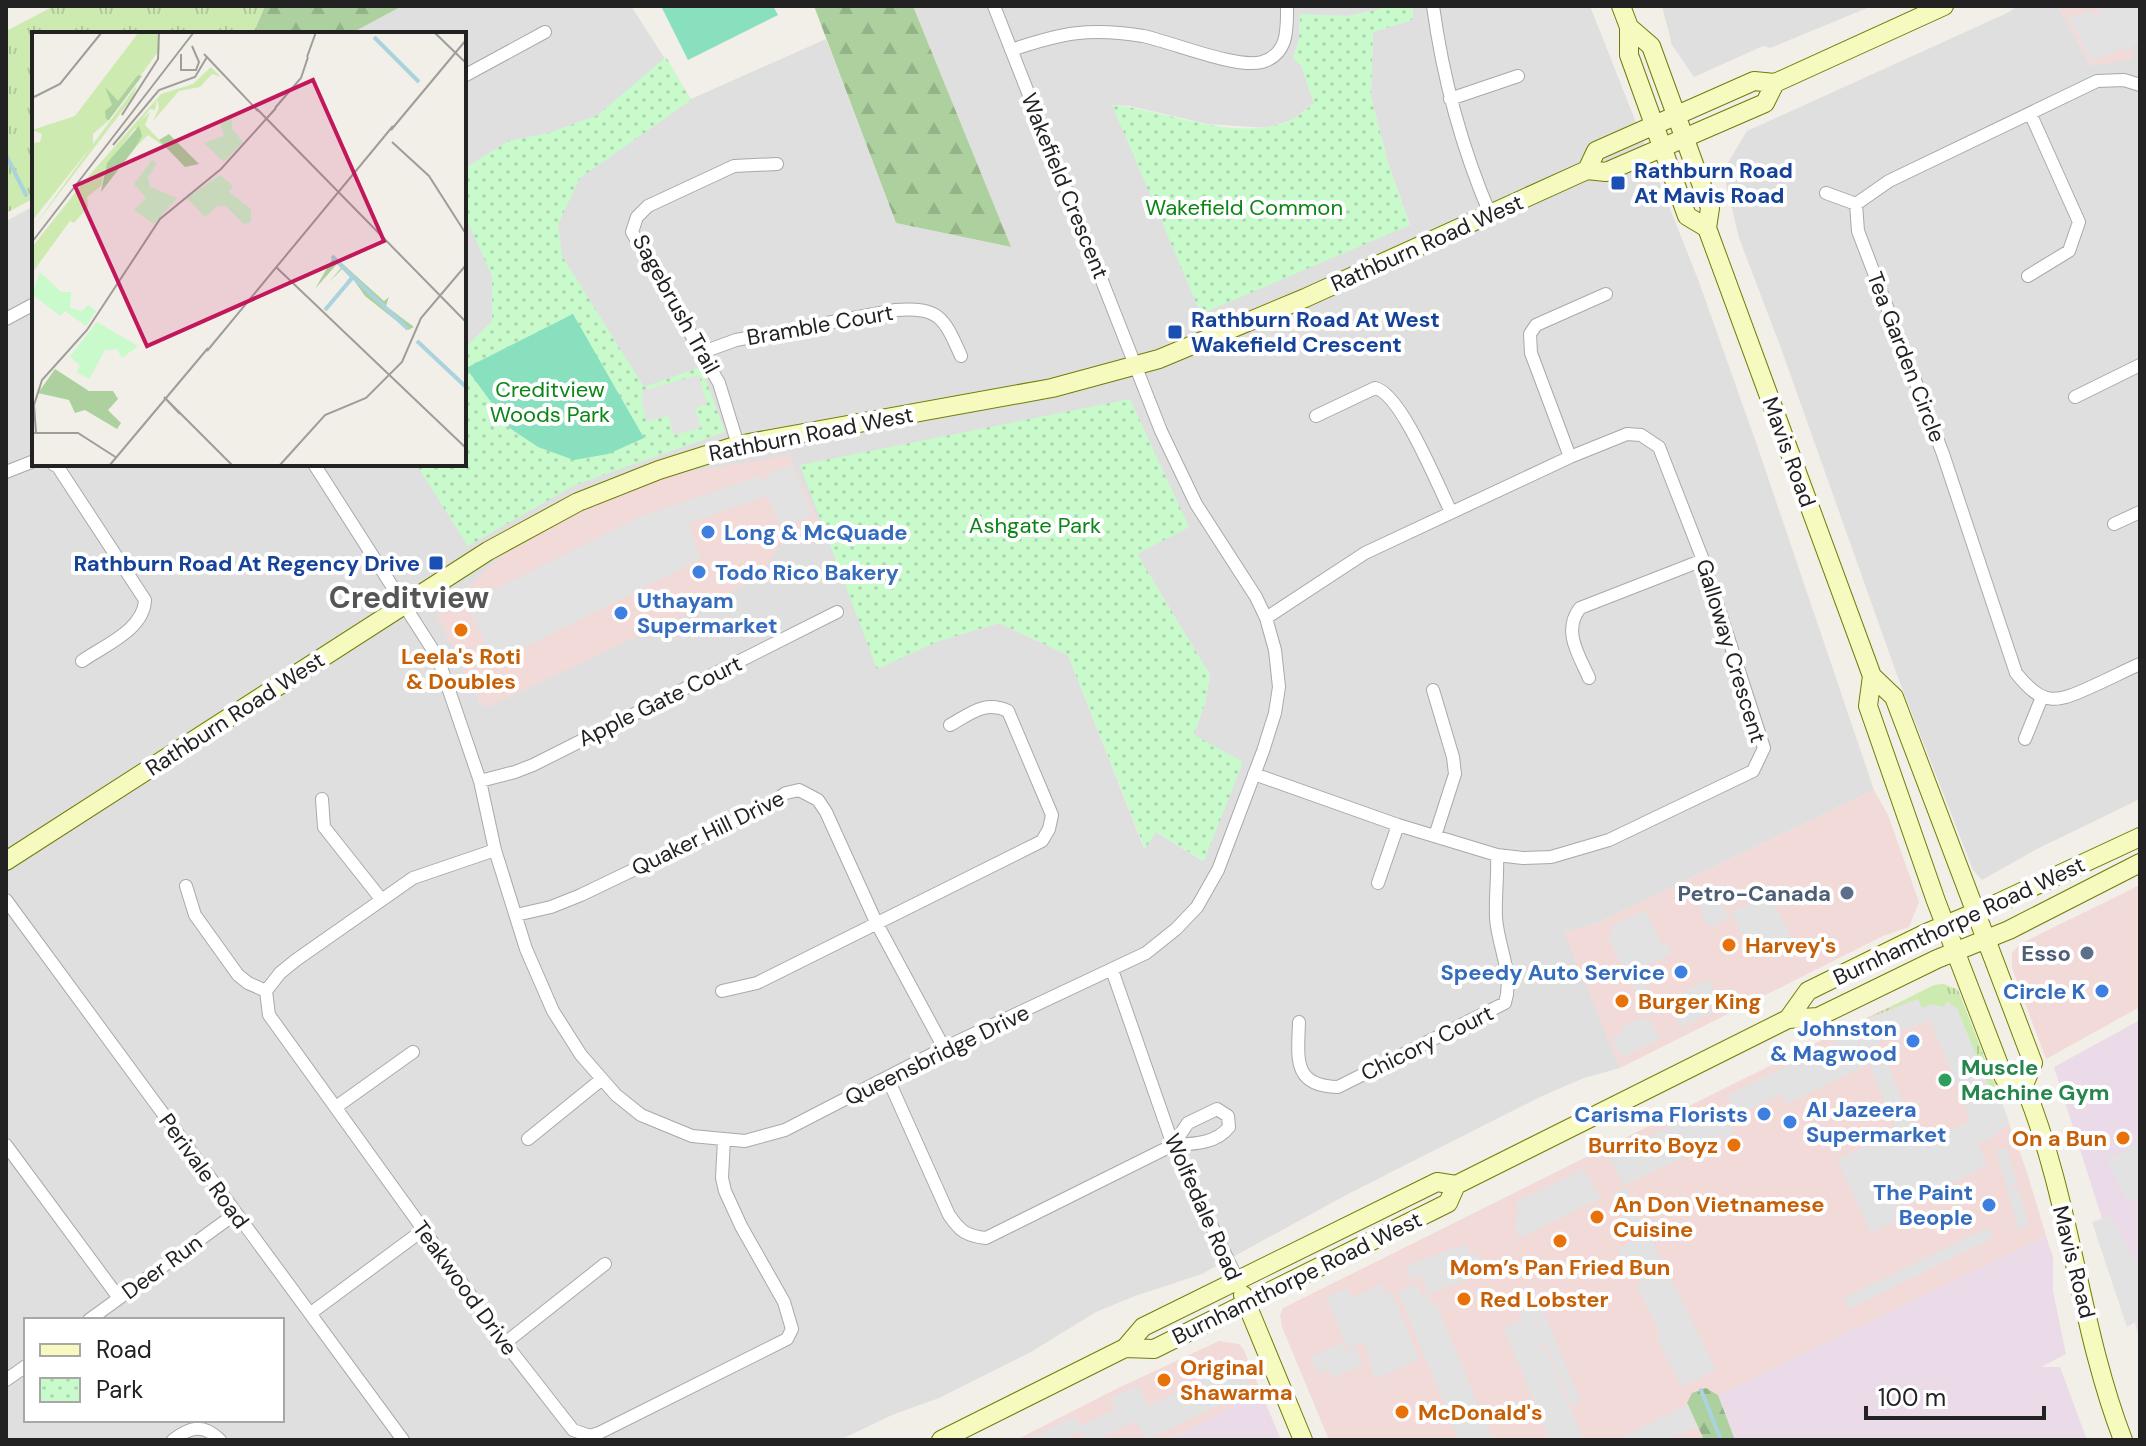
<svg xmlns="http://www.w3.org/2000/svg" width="2146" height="1446" font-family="'DM Sans',sans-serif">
<defs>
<pattern id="grass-tufts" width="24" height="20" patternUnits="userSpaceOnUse" patternTransform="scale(2)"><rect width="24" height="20" fill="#cdebb0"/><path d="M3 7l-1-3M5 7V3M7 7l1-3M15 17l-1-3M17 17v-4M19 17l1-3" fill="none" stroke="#b0c997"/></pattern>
<pattern id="forest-firs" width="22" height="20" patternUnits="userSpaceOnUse" patternTransform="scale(2)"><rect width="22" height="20" fill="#add19e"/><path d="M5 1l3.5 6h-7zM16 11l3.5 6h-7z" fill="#95b388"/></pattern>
<pattern id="park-dots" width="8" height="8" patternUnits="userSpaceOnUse" patternTransform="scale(2)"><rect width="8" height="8" fill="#c8facc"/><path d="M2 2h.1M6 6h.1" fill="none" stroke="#acd6af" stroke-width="1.8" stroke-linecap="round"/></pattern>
</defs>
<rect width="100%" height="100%" fill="#f2efe9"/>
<path fill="#e0dfdf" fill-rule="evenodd" d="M402,6h229l60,93 135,-60 70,184 114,24 -97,-241h482l-47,10 -48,-1 -1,24 -6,20 8,6 13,38 -22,17 -25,8 -60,-4 -77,-18 -18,-1 298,120 -21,-59 -18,-69 2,-65 39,-12 1,-14h177l109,276 60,169 115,339 -277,133 -32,9 55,136 -36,10 -44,19 -194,98 -144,79 -67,22 -39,16 -65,40 -92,46 -47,17 -52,25h-834v-1219l28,-15v258h430v-430h-114zM819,522l-338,182 -18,-36zM1136,553l74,122 -5,28 -11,32 9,126 -47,-29 -12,16 -76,-193 -69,-32 -60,18zM26,1320h256v100h-256z
M1662,6h210l-102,42 -7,-2 -69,31 -22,-32z
M2018,6h40l33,60 42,-20 7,-6v759l-101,49 -57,32 -9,-10 -76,-195 -115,-324 -43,-113 -16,-67 24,-40 258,-117z"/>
<path fill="#f2dad9" d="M2058,6h82v34l-7,6 -1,13 -41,7z
M789,455l30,67 -37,20 -24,37 -270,128 -7,-3 -44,-88 76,-71 143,-68z
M1874,790l14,25 31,87 -10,25 -26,9 -263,132 -56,-136 33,-9z
M2140,885v122l-94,52 -34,-91v-15l8,-9z
M1940,984l18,6 68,179 20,67 -328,159 -12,-7 -19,17 17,35h-375l-47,-113 -2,-12 3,-7 591,-294z
M1219,1341l20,3 5,6 17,42 -92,48h-149v-2l98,-50z"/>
<path fill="#ebdbe8" d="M2140,1020v319l-86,-272z
M2046,1236l7,21v34l13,63 -25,13h19l27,73h-352l-17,-45z
M1261,1392l20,48h-112z"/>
<path fill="url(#grass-tufts)" d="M54,6h211l-12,28h-219v125l-3,41 -25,13v-182z
M1944,984l14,6 43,110 -4,3 -8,-3 -44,-92h-24l-3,-9 -50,19 66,-33z"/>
<path fill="url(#forest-firs)" d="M265,6h137l-52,28h-97z
M814,6h99l98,241 -115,-24z
M1706,1388l12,7 17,45h-31l-17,-37 5,-10z"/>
<path fill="url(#park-dots)" d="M1395,6h18l-1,14 -39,12 -2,65 18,69 21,59 -209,89 -89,-209c55,5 123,38 177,16 9,-4 18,-12 25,-18l-13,-38 -8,-6 6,-20 1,-25 48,2z
M666,57l25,43 -111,78 -22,46 4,32 82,131 57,-20 24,65 -150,53 -107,61 -52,-82h48v-115l28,-28v-45l-28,-63v-44l44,-28 41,-8 49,-18z
M1130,399l59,128 -52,27 73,121 -5,28 -11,32 49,27 -39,99 -48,-29 -11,17 -77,-194 -69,-32 -60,18 -62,28 -77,-204z"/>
<path fill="#88e0be" d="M661,6h112l5,9 -90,45z
M573,314l71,124 -36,16 -34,6 -36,-13 -27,-18 -45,-61z"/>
<path fill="#e2e2e2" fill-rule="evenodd" d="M2093,6h47v32l-13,14 -6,-6 -6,8 -3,-2 -20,10 -23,-44 21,-8 7,6 3,-2z
M699,375l8,29 -12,4 6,20 -27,7 -6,-19 -21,5 -6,-20 2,-1 -2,-9z
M792,465l20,50 -22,10 -10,-1 -13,-28 -79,27 13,36 -206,103 -29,-58 173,-87 120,-41 4,8 7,-12z
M1715,890l14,28 -18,10 -3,-6 -4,1 -6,-24z
M1769,893l23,46 -39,19 -22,-46z
M1645,910l17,35 5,-2 5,11 -35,16 20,41 -9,4 -41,-78 6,-3 -3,-7z
M1709,979l10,22 -8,4 2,7 -32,16 -14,-28z
M1918,999l4,9 9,-4 13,3 3,-6 10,7 37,91 -4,2 6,2 5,-3 9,25 -8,3 -11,11 -13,5 9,22 -91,45 4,8 -29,14 -34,-73 60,-29 -28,-67 -82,40 -6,-10 -53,26 6,13 -110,53 -15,-30 95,-47 4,7 23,-13 -3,-8 122,-60 9,3 -4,-13zM1930,1020l41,101 -51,21 -42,-101z
M1642,1018l2,3 5,-2 11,20 -38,19 -10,-20 11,-5 -2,-5z
M2140,1143v52l-12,7 -21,-42z
M2007,1148l10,35 -6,2v3l7,-1 11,39 -11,3 -22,-78z
M1583,1169l18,29 -81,40 -5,-10 3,-19 -3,-7z
M1626,1187l90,183 -35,17 -24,-48 4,-3 -25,-52 7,-4 -2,-4 -7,3 -16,-30 16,-9 -23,-46z
M2111,1216l29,55v48l-13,8 -35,-105z
M1988,1227l5,11 -144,71 -5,-11z
M1466,1244l5,11 6,-2 8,20 -57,21 4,10 4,-1 57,137h-34l-61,-148 19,-8 5,12 5,-2 -6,-19 -10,4 -5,-13z
M1383,1283l3,11 6,-2 27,68 -44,19 -11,-37 -16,7 -22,-52 22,-9 4,10z
M1534,1289l47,113 -9,4 -27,-63 -9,6 9,-1 39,92h-34l-47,-113 19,-7 -8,-23 8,-4 22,47 -20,-48z
M1342,1343l4,9 9,-4 8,17 -31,13 -3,-9 -12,5 -6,-17z
M1225,1369l4,8 14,-6 9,18 -105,51 -11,-19 -39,19h-11l-8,-9 -15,9h-37l49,-24 5,10 35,-17 -5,-11 28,-13 10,21z
M1687,1405l10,21 -28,14h-52z"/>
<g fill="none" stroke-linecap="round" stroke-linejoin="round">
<path stroke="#aad3df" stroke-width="4" d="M6,155l20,40
M1701,1390l20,50"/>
<defs>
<path id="street" d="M1433,6c10,73 28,140 57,208
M1011,50c51,-17 78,-23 132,-14 29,6 93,33 119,26 27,-8 25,-34 25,-56
M464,76l81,-44
M2140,85l-16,-5 -27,1 -208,100 -33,23 2,27 85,223 73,219c27,34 40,30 77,13 16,-7 31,-15 47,-22
M1450,99l68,-23
M1826,193l30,11
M2028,276l41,-25 10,-29 -48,-107
M6,319l28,-15
M703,352l33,-12 160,-30c44,-3 48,8 65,46
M2075,397l65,-32
M1316,416l59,-28c26,5 63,98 76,124
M738,445l-19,-62 -87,-151 5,-15 11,-11 86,-40 43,-2
M1570,457l-39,-104 -1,-19 6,-9 70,-31
M53,464l5,3 87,133c-1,30 -42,46 -63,61
M314,464l124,194 42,123 15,69 31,99 27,62 28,44 35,40 25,20 51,21 53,5 40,-11 159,-82 202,-95 30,-24 21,-22 21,-37 45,-119 12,-38 4,-26 -4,-37 -9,-32 -10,-21 -60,-93 -35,-73 -167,-425
M6,472l28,-11
M2114,524l26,-12
M1589,678c-10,-23 -27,-47 -9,-70l123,-48
M1433,690l20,67 2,17 -20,62
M2025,739l17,-42
M1254,774l144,51 99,30 26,3 28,-1 58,-17 144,-69 11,-23 -61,-188 -44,-113 -18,-12 -14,-1 -57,23 -205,96 -99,65
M480,781l35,-9 18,-7 304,-153
M322,799l2,28 57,72
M495,850l-82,28 -117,82 -16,13 -14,18 3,24 236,328 68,87 17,6 9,-3 188,-94 5,-10 -8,-27 -43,-76 -16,-35 -3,-13 2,-39
M1378,883l20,-58
M186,886l9,29 43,60 10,8 18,8
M6,900l397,540
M516,915l35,-8 30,-12 183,-88 22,-14 13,-3 19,10 8,12 50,110 68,126
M1112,970l61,175 65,136
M722,991l35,-8 285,-142 7,-12 3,-14 -44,-104c-23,-11 -38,3 -58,14
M1299,1022c-1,36 -7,64 39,65l167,-84c9,-29 -7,-56 -9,-85 -1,-21 2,-42 1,-63
M888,1079l61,136c11,16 17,21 37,23l187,-93c19,-1 43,-1 56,-18l-1,-11 -11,-7 -29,14 -15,22
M336,1107l77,-55
M528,1139l74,-60
M6,1145l113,153
M311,1313l112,-83
M89,1320l146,-106
M505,1343l100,-79
M6,1380l20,-14
M173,1440c17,-13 30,-17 47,0"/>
<path id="secondary" d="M1621,6l8,21v28l58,161 20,12
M1629,27l22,19 59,162 -3,20 165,448 22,21 139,366 -9,22c47,114 55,241 99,355
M1587,170l9,-19 158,-70 21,2 169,-77
M1872,676l-4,30 68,195 68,177 20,7
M6,861l482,-310 90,-49 81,-32 79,-25 314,-57 107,-29 146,-61 282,-128 19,2 159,-69 10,-20
M1788,1019l20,-28 118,-58 72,-30 142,-66
M1243,1295l60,145
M1125,1348l29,1 294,-146 8,-18
M941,1440l184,-92 18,-21 294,-145 19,3 332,-166 30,-2 119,-58 72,-29 131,-67"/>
</defs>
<use href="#street" stroke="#a9a9a9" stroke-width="14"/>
<use href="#secondary" stroke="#707d05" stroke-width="20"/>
<use href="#street" stroke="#fff" stroke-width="12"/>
<use href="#secondary" stroke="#f7fabf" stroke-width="18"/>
</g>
<g fill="#1a4fb4" stroke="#fff" stroke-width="3">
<rect x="1610" y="175" width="16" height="16" rx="4"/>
<rect x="1167" y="324" width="16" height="16" rx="4"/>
<rect x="428" y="555" width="16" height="16" rx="4"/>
</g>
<g fill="#3f7fe0" stroke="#fff" stroke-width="3">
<circle cx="708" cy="532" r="8"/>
<circle cx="699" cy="572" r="8"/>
<circle cx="621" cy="613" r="8"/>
<circle cx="1681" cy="972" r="8"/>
<circle cx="2102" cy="991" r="8"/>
<circle cx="1913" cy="1041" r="8"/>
<circle cx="1764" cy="1114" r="8"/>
<circle cx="1790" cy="1122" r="8"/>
<circle cx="1989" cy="1205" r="8"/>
</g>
<g fill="#e8710a" stroke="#fff" stroke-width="3">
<circle cx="461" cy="630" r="8"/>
<circle cx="1729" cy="945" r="8"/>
<circle cx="1622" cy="1001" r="8"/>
<circle cx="2123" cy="1138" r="8"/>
<circle cx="1734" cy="1145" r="8"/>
<circle cx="1597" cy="1217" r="8"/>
<circle cx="1560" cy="1241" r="8"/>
<circle cx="1464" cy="1299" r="8"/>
<circle cx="1164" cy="1380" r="8"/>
<circle cx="1402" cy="1412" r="8"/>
</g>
<g fill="#5c6f8a" stroke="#fff" stroke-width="3">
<circle cx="1847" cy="893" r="8"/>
<circle cx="2087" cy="953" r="8"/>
</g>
<circle fill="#2e9e5b" stroke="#fff" stroke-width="3" cx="1945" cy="1080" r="8"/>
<g text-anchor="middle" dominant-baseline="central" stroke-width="8" stroke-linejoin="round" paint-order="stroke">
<g font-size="22" font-weight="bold" fill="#164399" stroke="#fff" text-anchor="start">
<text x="1634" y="170">Rathburn Road<tspan x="1634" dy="25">At Mavis Road</tspan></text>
<text x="1191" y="319">Rathburn Road At West<tspan x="1191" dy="25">Wakefield Crescent</tspan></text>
<text x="420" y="563" text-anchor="end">Rathburn Road At Regency Drive</text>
</g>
<g font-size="22" fill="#222" stroke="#fff">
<text transform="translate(1065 186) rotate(68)">Wakefield Crescent</text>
<text transform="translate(1427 243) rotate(-24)">Rathburn Road West</text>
<text transform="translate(676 304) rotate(61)">Sagebrush Trail</text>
<text transform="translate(820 325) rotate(-10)">Bramble Court</text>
<text transform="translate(1906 357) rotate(69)">Tea Garden Circle</text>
<text transform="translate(811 434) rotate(-11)">Rathburn Road West</text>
<text transform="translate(1789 452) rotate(70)">Mavis Road</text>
<text transform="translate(1731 651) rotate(73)">Galloway Crescent</text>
<text transform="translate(660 701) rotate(-26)">Apple Gate Court</text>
<text transform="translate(235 714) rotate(-33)">Rathburn Road West</text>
<text transform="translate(708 833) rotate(-26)">Quaker Hill Drive</text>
<text transform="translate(1959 921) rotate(-25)">Burnhamthorpe Road West</text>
<text transform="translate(1427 1043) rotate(-26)">Chicory Court</text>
<text transform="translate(937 1055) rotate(-26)">Queensbridge Drive</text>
<text transform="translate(204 1171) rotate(54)">Perivale Road</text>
<text transform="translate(1203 1207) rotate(66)">Wolfedale Road</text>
<text transform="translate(2074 1262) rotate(76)">Mavis Road</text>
<text transform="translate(162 1267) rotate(-36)">Deer Run</text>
<text transform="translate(1297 1278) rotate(-26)">Burnhamthorpe Road West</text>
<text transform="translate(465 1288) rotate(54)">Teakwood Drive</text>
</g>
<g font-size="22" fill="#0c8416" stroke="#fff">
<text x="1244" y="207">Wakefield Common</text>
<text x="550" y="389">Creditview<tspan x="550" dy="25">Woods Park</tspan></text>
<text x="1035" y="525">Ashgate Park</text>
</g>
<g font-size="22" font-weight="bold" fill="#366cbe" stroke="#fff" text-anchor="end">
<text x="724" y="532" text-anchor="start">Long &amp; McQuade</text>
<text x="715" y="572" text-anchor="start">Todo Rico Bakery</text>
<text x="637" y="600" text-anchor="start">Uthayam<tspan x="637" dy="25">Supermarket</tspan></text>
<text x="1665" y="972">Speedy Auto Service</text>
<text x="2086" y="991">Circle K</text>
<text x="1897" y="1028">Johnston<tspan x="1897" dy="25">&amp; Magwood</tspan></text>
<text x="1806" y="1109" text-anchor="start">Al Jazeera<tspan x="1806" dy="25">Supermarket</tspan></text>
<text x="1748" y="1114">Carisma Florists</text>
<text x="1973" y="1192">The Paint<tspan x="1973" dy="25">Beople</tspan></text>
</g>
<g font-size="22" font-weight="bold" fill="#c56008" stroke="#fff" text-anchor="start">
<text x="461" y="656" text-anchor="middle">Leela's Roti<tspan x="461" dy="25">&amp; Doubles</tspan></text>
<text x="1745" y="945">Harvey's</text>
<text x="1638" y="1001">Burger King</text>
<text x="2107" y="1138" text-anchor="end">On a Bun</text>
<text x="1718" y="1145" text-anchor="end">Burrito Boyz</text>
<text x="1613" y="1204">An Don Vietnamese<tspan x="1613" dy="25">Cuisine</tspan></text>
<text x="1560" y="1267" text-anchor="middle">Mom’s Pan Fried Bun</text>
<text x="1480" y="1299">Red Lobster</text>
<text x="1180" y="1367">Original<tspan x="1180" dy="25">Shawarma</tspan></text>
<text x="1418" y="1412">McDonald's</text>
</g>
<g font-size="22" font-weight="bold" fill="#4e5e75" stroke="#fff" text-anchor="end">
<text x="1831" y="893">Petro-Canada</text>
<text x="2071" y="953">Esso</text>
</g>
<g font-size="22" font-weight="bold" fill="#27864d" stroke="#fff" text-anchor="start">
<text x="1961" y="1067">Muscle<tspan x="1961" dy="25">Machine Gym</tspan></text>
</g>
<g font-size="30" font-weight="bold" fill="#555" stroke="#fff">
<text x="409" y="597">Creditview</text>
</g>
</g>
<g transform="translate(32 32)">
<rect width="434" height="434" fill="#f2efe9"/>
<path d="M107,0h18l3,17 -35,48 -10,5 -9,-14 6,17 -3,15 -16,14v10l44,-59 -4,12 -101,132 59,-82 -59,74v-78l8,-1 2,-8 -10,-4 43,-14zM179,35l10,10 -9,-3 -12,13 -21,4 -26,30 6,-13 -2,-9 -2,11 -5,-1 -8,10 8,-7 -5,13 24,25 -21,-15 -13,13 6,-12 -6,-8 -30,41 -4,17 -14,11 1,10 -14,16 -4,-2 -38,52v-26l55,-69 74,-84 32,-10z" fill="#cdebb0"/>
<path d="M106,43l4,1 -33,44 -3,-1 -1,-8 7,-6 -7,-18 13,14zM107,94l3,10 -7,12 -34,44 6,-29zM137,102l30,30 -14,3 -26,-27zM302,224l50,45 5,-4 -3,9 28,21 -6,3 -43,-34 -12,-17 -27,32 24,-34 -8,-8 -13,13 12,-14 -4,-4 -22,25zM23,337l34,22h24l5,8 -10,11 13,13 -4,6 -32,-19 -10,3 -6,-13 -31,-7z" fill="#add19e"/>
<path d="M200,85v12l11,13 -19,20 -20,-19 20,-7 -4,-12zM120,128l5,3 -9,14 2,10 27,11 -23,26 -20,-14 12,-12 -12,-14zM188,143l13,11 -4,6 22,17v13l-7,2 -18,-18h-9l-12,11 -18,-19zM8,240l21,20h10l-1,16 12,3 6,-6 8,6 -10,15 -21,-15 -5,5 -28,-22zM65,290l41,24 -16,12 -5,-9 -12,1 -16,29 -13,-7 4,-6 -10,-10z" fill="#c8facc"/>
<path fill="none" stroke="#aad3df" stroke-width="4" d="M342,5l45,45M300,224l21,21M293,278l28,-33 55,52M385,309l49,46"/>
<path fill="none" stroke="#9f9d99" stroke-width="2" d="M402,0l32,31M149,22v16h15l3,-8 -7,-16M172,22l54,57M275,25l9,-25M0,66l28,-14 42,-52M243,76l26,-30 7,-21M225,77l209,213M90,83l36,-56 1,-27M359,98l75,-90M360,110l37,34 37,58M81,113l46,-55 36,-13 12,-20M0,210l162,-210M244,235l190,181M175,319l186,-225M148,382l-16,-17 69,69M0,401h46l39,25M4,401l-2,-28 8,-25 45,-50 73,-111 61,-50 55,-61M77,434l99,-118M247,434l46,-51 41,-17 36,-36 19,-44 45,-53"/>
<path fill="#c2185b" fill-opacity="0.15" stroke="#c2185b" stroke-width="4" d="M281,48l71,161 -237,105 -72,-160z"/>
<rect width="434" height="434" fill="none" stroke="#222" stroke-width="4"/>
</g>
<rect width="2146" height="1446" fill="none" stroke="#222222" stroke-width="16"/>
<rect x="24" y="1318" width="260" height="104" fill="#ffffff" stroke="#a7a7a7" stroke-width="2"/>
<rect x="40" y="1344" width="40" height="12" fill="#f7fabf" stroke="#a7a7a7" stroke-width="2"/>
<text x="96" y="1358" font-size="24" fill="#222222">Road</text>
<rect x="40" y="1378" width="40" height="24" fill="url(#park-dots)" stroke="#a7a7a7" stroke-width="2"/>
<text x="96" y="1398" font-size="24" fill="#222222">Park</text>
<path d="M1866 1406v12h178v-12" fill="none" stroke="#222222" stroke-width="4"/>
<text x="1878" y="1406" font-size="24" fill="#222222" stroke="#ffffff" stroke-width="6" paint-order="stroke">100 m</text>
</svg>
